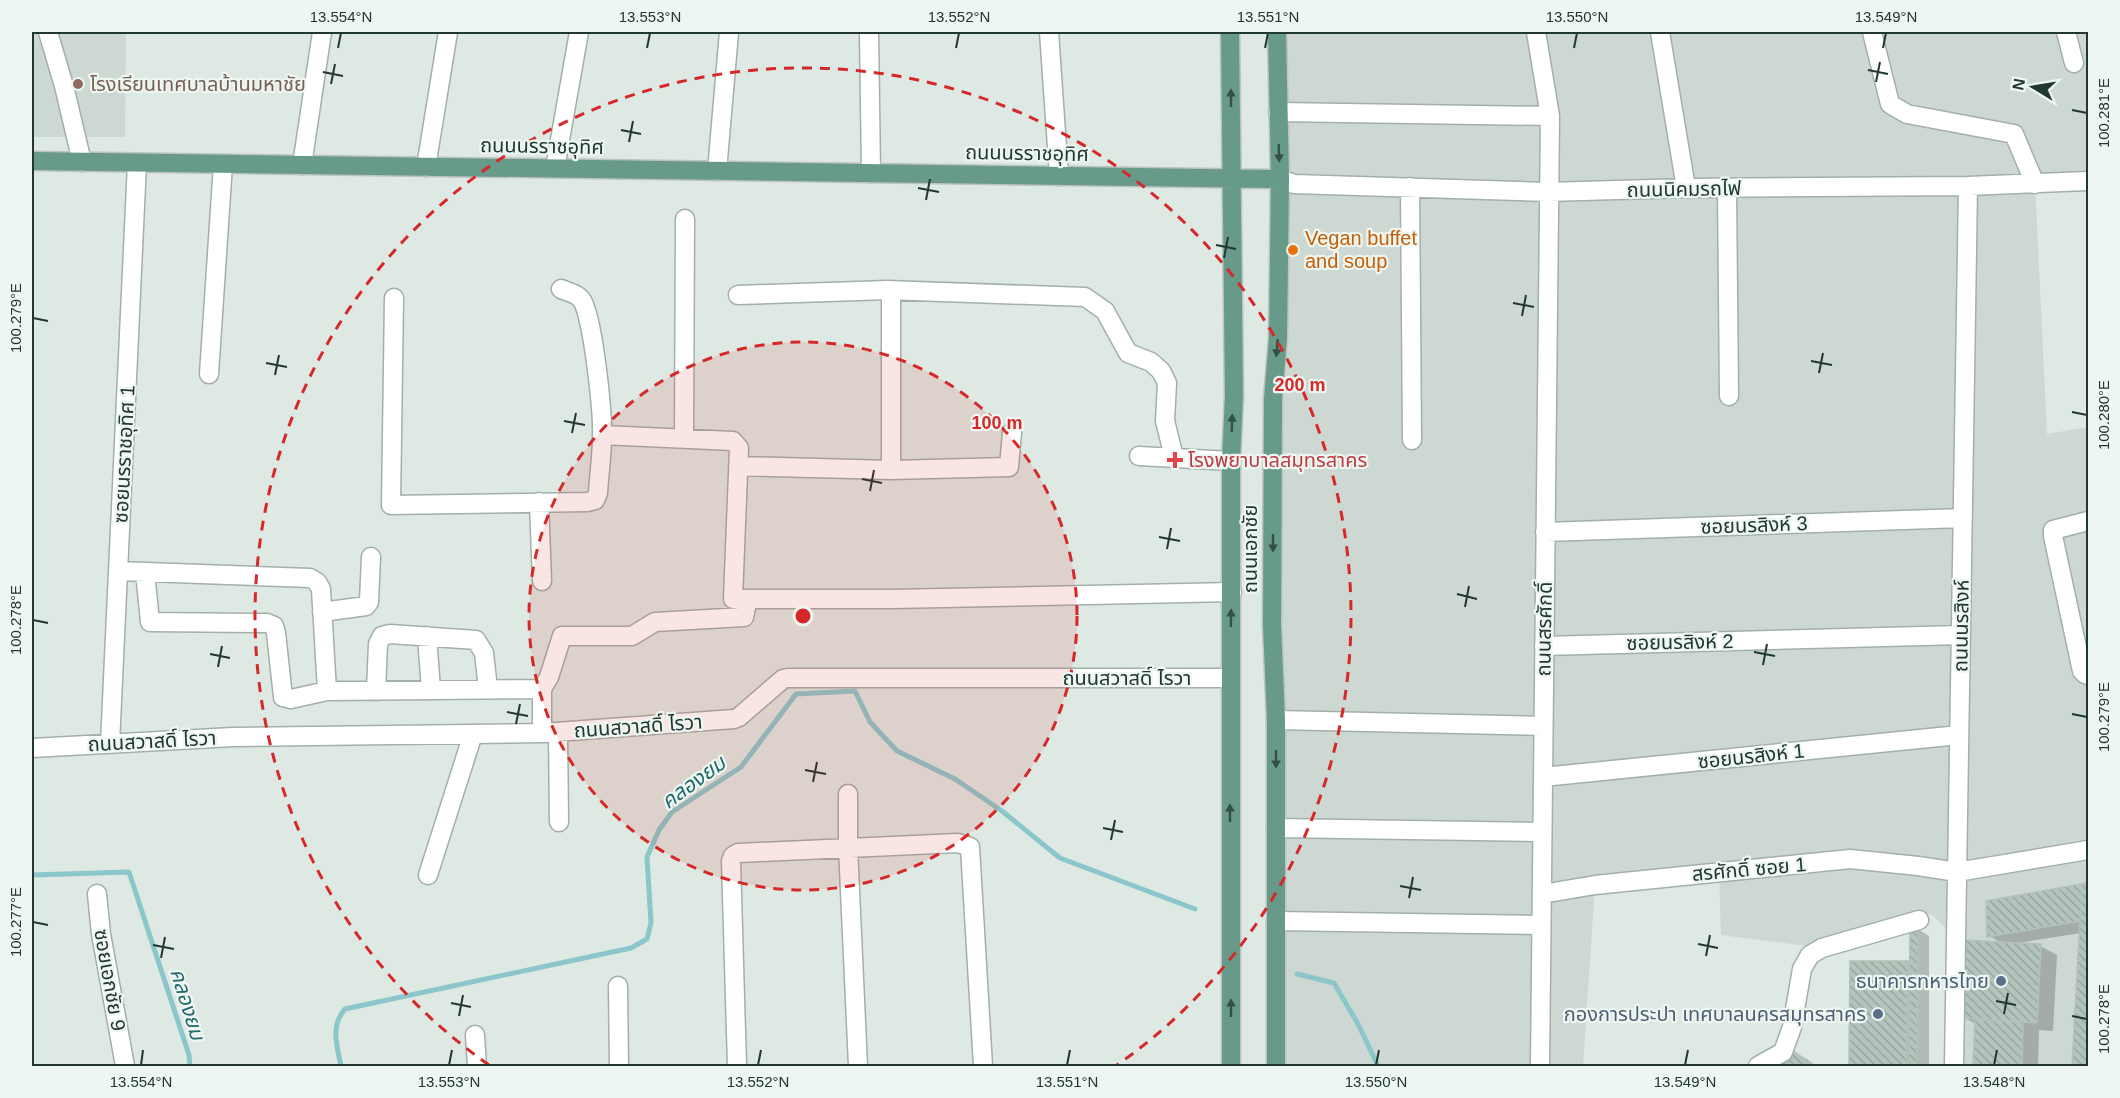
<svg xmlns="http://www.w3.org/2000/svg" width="2120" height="1098" font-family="Helvetica,'Noto Sans Thai',sans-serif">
<defs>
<pattern id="building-back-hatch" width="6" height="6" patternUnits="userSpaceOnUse" patternTransform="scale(1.5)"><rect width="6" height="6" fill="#b4c3bc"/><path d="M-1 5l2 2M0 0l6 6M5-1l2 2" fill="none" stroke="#9aa8a2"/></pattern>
</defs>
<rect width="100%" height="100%" fill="#dfe9e3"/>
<path fill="#cdd8d2" d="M32,32h94l-1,105h-93z
M1277,32h809l2,9v140l-53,3 12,250 41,-7v639h-134l4,-126 -27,-26 -109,34 -101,-13 -2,-64 -124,14 -12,181h-307z"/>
<path fill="#0003" d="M2088,884v182h-14l7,-133 -63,10 22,3 17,9 -4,76 -14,-1 -1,36h-63l1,-42 -13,-7 39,-74 -13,-7 -2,-33z
M1918,929l11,7v130h-78l1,-104h55l5,3z
M1790,1050l17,9 9,7h-41z"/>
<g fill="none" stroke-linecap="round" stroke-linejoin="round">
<path stroke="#8bc6ca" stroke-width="5" d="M32,875l97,-3 60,183 1,11
M1297,974l37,9 24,41 20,42
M341,1066c-4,-20 -11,-40 4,-57l286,-61 16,-9 4,-16 -4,-66 12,-27 13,-18 69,-45 55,-73 59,-3 15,31 27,29 58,28 47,32 58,47 135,51"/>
</g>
<path fill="url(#building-back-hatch)" stroke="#b2c1b9" stroke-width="1.5" d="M2088,882v184h-16l10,-182z
M2082,884l-2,37 -93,16 -1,-36z
M1918,927l-1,139h-8l1,-138z
M1964,940l77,4 -4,79 -75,-5z
M1850,961h58l-2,105h-57z
M1975,1020l48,1 -1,45h-49z
M1790,1048l23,18h-40z"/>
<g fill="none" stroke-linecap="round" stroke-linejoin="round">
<defs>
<path id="minor" d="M48,32l16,54 18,76
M869,32l2,141
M1049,32l10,144
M1536,32l14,84 -10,950
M1660,32l26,156
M1872,32l18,72 17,10 107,20 21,50
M2066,32l8,31
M1278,112l272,4
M302,165l20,-133
M426,167l22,-135
M555,168l24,-136
M717,171l12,-139
M1280,179l14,5 254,8 138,-4 282,-2 120,-5
M1410,187l2,253
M1727,188l2,208
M891,291v179
M738,295l149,-5 198,7 20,14 23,42 23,9 10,9 6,12 -2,38 9,36
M394,298l-3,207 196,-3 8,-2 3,-7c1,-19 4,-37 4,-56 1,-22 -9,-124 -21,-138 -5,-6 -13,-7 -20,-10
M209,374l14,-210
M602,435l131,6 6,7 -6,151h160l339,-7
M684,437l1,-218
M1139,456l92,5
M738,466l153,4 118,-3 3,-35
M539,502l3,79
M2088,521l-35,9v6l29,135 3,3 3,1
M1545,532l418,-14
M118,571l192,7 7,4 4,7 6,102 215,-2v44
M145,572l5,50 117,1 7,3 2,7 7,64 8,2 36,-8
M322,612l44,-6 3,-4 2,-45
M427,636l4,54
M1544,646l417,-11
M542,689l7,-12 13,-41h70l23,-14 89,-5 4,-18
M376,691l2,-47 4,-8 8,-2 86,6 8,13 4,36
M1276,720l267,6
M558,732l1,90
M110,744l27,-581
M32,748l201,-11 309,-4 192,-14 5,-2 44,-38 5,-1h442
M1543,777l416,-42
M848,794v53l10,219
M1276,828l266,4
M428,875l45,-141
M97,894l4,40 24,132
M1542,894l53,-9 255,-26 68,7 39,6 131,-22
M1276,921l265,4
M618,986l1,80
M475,1035l2,31
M737,1066l-6,-205 2,-5 5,-3 220,-10 12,4 13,219
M1758,1066l25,-14 9,-25 10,-58 8,-14 12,-7 97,-28
M1954,1066l14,-880"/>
<path id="major" d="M1230,32l4,364 -3,65v605
M32,161l1248,18
M1276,1066v-346l-4,-95 1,-226 5,-61 2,-159 -3,-147"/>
</defs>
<use href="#minor" stroke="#a2b0a9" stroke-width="21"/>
<use href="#major" stroke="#bcc3c1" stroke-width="21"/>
<use href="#minor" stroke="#fff" stroke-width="18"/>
<use href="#major" stroke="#679a88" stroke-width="18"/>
</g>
<defs><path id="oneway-solid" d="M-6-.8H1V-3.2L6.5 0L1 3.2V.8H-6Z" transform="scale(1.5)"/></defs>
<g fill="#325045">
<use href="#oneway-solid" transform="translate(1231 98) rotate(-90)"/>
<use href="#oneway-solid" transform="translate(1279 153) rotate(88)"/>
<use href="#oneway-solid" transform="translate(1277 348) rotate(94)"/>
<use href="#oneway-solid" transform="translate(1232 423) rotate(-88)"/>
<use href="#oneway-solid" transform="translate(1273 543) rotate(90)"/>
<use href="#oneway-solid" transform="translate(1231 618) rotate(-89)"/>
<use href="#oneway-solid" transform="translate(1276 759) rotate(90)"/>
<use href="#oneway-solid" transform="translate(1230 813) rotate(-90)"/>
<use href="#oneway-solid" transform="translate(1231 1008) rotate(-90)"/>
</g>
<path fill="none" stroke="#21372f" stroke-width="2" d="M338,48l3,-15M647,48l3,-15M956,48l3,-15M1265,48l3,-15M1574,48l3,-15M1883,48l3,-15M1868,70l20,4M323,72l20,4M1876,82l4,-20M331,84l4,-20M2072,110l15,3M621,130l20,4M629,142l4,-21M918,188l21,4M926,200l4,-21M1216,245l20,4M1224,258l4,-21M1513,303l21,4M1522,316l4,-21M33,318l15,3M1811,361l21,4M266,363l21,4M1819,373l4,-20M275,375l4,-20M2072,412l15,3M564,421l21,4M572,433l4,-20M862,479l20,4M870,491l4,-21M1159,537l21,4M1167,549l4,-21M1457,594l20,5M1465,607l4,-21M33,620l15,3M1754,652l21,4M210,654l20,4M1763,665l4,-21M218,667l4,-21M507,712l21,4M2072,714l15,3M516,724l4,-20M805,770l21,4M813,782l4,-20M1103,828l20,4M1111,840l4,-20M1400,886l21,4M1409,898l4,-21M33,922l15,3M1698,944l20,4M153,945l21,4M1706,956l4,-21M161,958l4,-21M1996,1001l20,4M451,1003l20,4M2004,1014l4,-21M459,1016l4,-21M2072,1016l15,3M141,1065l2,-15M449,1065l3,-15M758,1065l3,-15M1067,1065l3,-15M1376,1065l3,-15M1685,1065l3,-15M1994,1065l3,-15"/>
<circle cx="803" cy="616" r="274" fill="#d62828" fill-opacity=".12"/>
<g fill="none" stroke="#d62828" stroke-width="3" stroke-dasharray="10 8">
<circle cx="803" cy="616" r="274"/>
<path d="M489 1065A548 548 0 1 1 1117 1065"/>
</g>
<circle fill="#8d6e63" stroke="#eef6f1" stroke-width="2" cx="78" cy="84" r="6"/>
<circle fill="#e8710a" stroke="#eef6f1" stroke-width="2" cx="1293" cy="250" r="6"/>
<path fill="#e0444e" stroke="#eef6f1" stroke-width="2" d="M1172 451h6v6h6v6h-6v6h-6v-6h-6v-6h6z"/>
<g fill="#5c6f8a" stroke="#eef6f1" stroke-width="2">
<circle cx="2001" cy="981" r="6"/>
<circle cx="1878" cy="1014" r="6"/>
</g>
<g text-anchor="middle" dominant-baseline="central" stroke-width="4.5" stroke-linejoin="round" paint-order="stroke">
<g font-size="20" fill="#785e54" stroke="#eef6f1" text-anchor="start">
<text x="90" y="84">โรงเรียนเทศบาลบ้านมหาชัย</text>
</g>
<g font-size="20" fill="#21372f" stroke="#eef6f1">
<text transform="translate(542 146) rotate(1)">ถนนนรราชอุทิศ</text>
<text transform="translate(1027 153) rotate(1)">ถนนนรราชอุทิศ</text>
<text transform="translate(1684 189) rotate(-1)">ถนนนิคมรถไฟ</text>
<text transform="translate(124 454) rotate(-87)">ซอยนรราชอุทิศ 1</text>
<text transform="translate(1754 525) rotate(-2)">ซอยนรสิงห์ 3</text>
<text transform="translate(1250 549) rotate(-90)">ถนนเอกชัย</text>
<text transform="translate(1961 626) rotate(-89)">ถนนนรสิงห์</text>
<text transform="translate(1544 629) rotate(-89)">ถนนสรศักดิ์</text>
<text transform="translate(1680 642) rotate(-1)">ซอยนรสิงห์ 2</text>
<text x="1127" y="678">ถนนสวาสดิ์ ไรวา</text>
<text transform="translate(638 726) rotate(-4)">ถนนสวาสดิ์ ไรวา</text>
<text transform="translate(152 741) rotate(-3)">ถนนสวาสดิ์ ไรวา</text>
<text transform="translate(1751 756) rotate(-6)">ซอยนรสิงห์ 1</text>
<text transform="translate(1749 869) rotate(-5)">สรศักดิ์ ซอย 1</text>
<text transform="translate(110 980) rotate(80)">ซอยเอกชัย 9</text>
</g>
<g font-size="20" fill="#c56008" stroke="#eef6f1" text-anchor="start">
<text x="1305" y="238">Vegan buffet<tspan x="1305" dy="23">and soup</tspan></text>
</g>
<g font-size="20" fill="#be3a42" stroke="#eef6f1" text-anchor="start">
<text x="1188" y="460">โรงพยาบาลสมุทรสาคร</text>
</g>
<g font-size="20" fill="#4e5e75" stroke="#eef6f1" text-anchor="end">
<text x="1989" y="981">ธนาคารทหารไทย</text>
<text x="1866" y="1014">กองการประปา เทศบาลนครสมุทรสาคร</text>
</g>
<g font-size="21" font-style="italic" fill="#21686d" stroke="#eef6f1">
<text transform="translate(693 782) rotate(-36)">คลองยม</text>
<text transform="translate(188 1004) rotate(73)">คลองยม</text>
</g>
</g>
<circle cx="803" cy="616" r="9" fill="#d62828" stroke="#eef6f1" stroke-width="3"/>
<g font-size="18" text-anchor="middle" font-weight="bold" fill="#d62828" stroke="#eef6f1" stroke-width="4.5" stroke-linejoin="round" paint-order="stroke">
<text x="1300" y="391">200 m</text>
<text x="997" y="429">100 m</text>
</g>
<rect width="2120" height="1098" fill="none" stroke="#eef6f1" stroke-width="66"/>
<g transform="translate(2033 87) rotate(281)" stroke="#eef6f1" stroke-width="4.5" paint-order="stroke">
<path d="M0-4.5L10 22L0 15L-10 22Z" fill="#21372f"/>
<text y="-9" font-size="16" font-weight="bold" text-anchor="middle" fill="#21372f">N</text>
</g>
<rect x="33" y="33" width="2054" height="1032" fill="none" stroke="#21372f" stroke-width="2"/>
<g font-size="15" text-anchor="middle" fill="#21372f">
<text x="341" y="22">13.554°N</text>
<text x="650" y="22">13.553°N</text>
<text x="959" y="22">13.552°N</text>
<text x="1268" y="22">13.551°N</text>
<text x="1577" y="22">13.550°N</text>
<text x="1886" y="22">13.549°N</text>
<text transform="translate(2104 113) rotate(-90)" y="5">100.281°E</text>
<text transform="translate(16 318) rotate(-90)" y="5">100.279°E</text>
<text transform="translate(2104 415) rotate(-90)" y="5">100.280°E</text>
<text transform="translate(16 620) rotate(-90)" y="5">100.278°E</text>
<text transform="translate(2104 717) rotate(-90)" y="5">100.279°E</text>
<text transform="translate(16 922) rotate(-90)" y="5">100.277°E</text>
<text transform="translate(2104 1019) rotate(-90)" y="5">100.278°E</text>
<text x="141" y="1087">13.554°N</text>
<text x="449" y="1087">13.553°N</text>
<text x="758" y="1087">13.552°N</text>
<text x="1067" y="1087">13.551°N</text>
<text x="1376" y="1087">13.550°N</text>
<text x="1685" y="1087">13.549°N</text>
<text x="1994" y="1087">13.548°N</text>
</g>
</svg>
